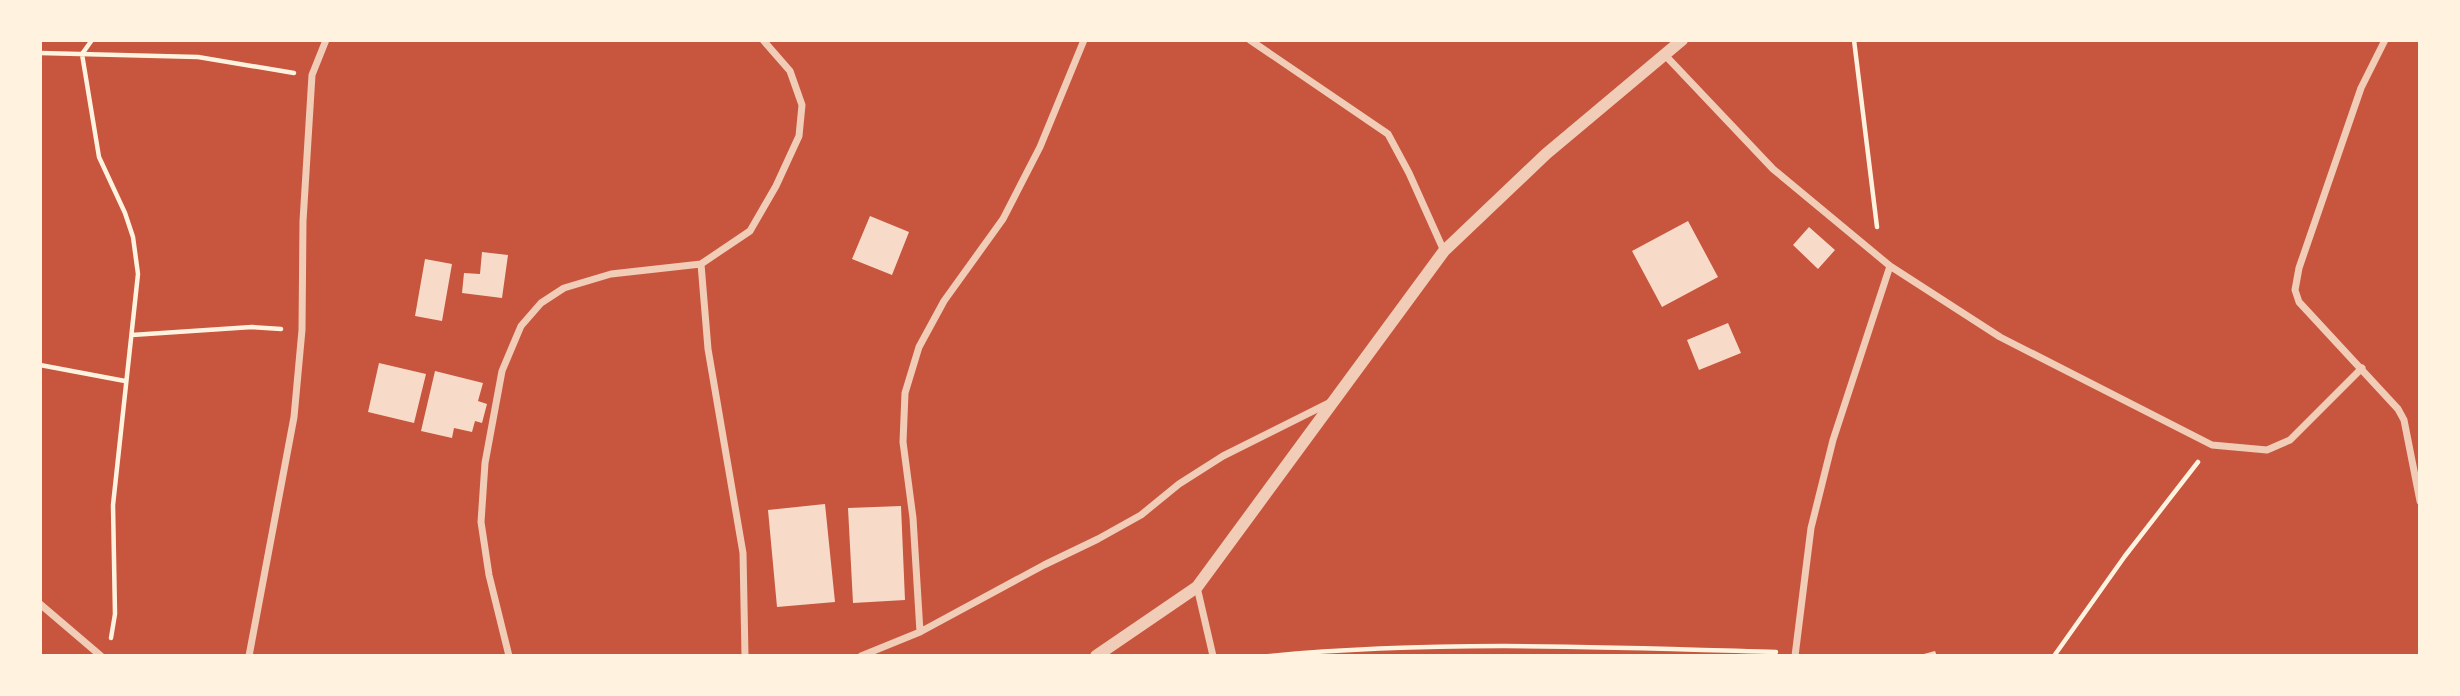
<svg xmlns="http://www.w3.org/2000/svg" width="2460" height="696" font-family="'DM Sans',sans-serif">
<rect width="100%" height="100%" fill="#c8553d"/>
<path fill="#f7dbc8" d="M870,216l39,16 -17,43 -40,-16z
M1688,221l30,56 -56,30 -30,-56z
M1809,227l26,23 -17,19 -25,-24z
M482,252l26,3 -6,43 -40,-5 2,-20 16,1z
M425,259l27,5 -10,57 -27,-5z
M1728,323l13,30 -42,17 -12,-30z
M379,363l47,11 -12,49 -46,-11z
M435,371l48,12 -5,18 9,3 -5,19 -7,-2 -3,11 -18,-4 -2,10 -31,-7z
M825,504l10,98 -58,5 -9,-97z
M901,506l4,94 -52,3 -5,-95z
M1935,651l2,5h-17v-1z"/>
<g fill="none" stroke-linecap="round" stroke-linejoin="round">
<path stroke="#fff3e0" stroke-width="4.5" d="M92,40l-10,14 17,103 26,56 8,24 5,37 -25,231 2,109 -4,24
M1854,40l23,187
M40,53l158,4 96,16
M132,335l120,-8 29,2
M40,365l85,16
M1269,656c169,-16 338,-9 507,-4
M2054,656l71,-100 73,-94"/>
<path stroke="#f1ccb7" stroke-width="7" d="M1250,40l138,94 21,39 35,78
M2385,40l-24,48 -62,180 -4,22 4,12 99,107 6,11 16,81
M1664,54l109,115 117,97 110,71 212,108 55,5 23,-10 72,-72
M701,264l7,85 35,204 2,103
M1197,587l16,69
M40,604l61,52
M920,632l-7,-114 -10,-76 2,-49 14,-46 25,-46 59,-82 37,-72 44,-107
M249,656l45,-239 8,-87 1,-109 9,-146 14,-35
M509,656l-20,-81 -8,-53 4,-59 17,-92 19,-45 20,-23 23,-15 47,-14 90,-10 49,-33 26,-45 23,-50 3,-31 -12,-34 -27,-31
M861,656l59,-24 124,-67 54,-26 43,-24 38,-31 44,-28 106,-53
M1795,656l16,-128 22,-88 57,-174"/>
<path stroke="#f1ccb7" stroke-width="12" d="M1096,656l101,-69 247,-336 102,-97 136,-114"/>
</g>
<rect width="2460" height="696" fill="none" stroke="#fff3e0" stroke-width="84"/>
</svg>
